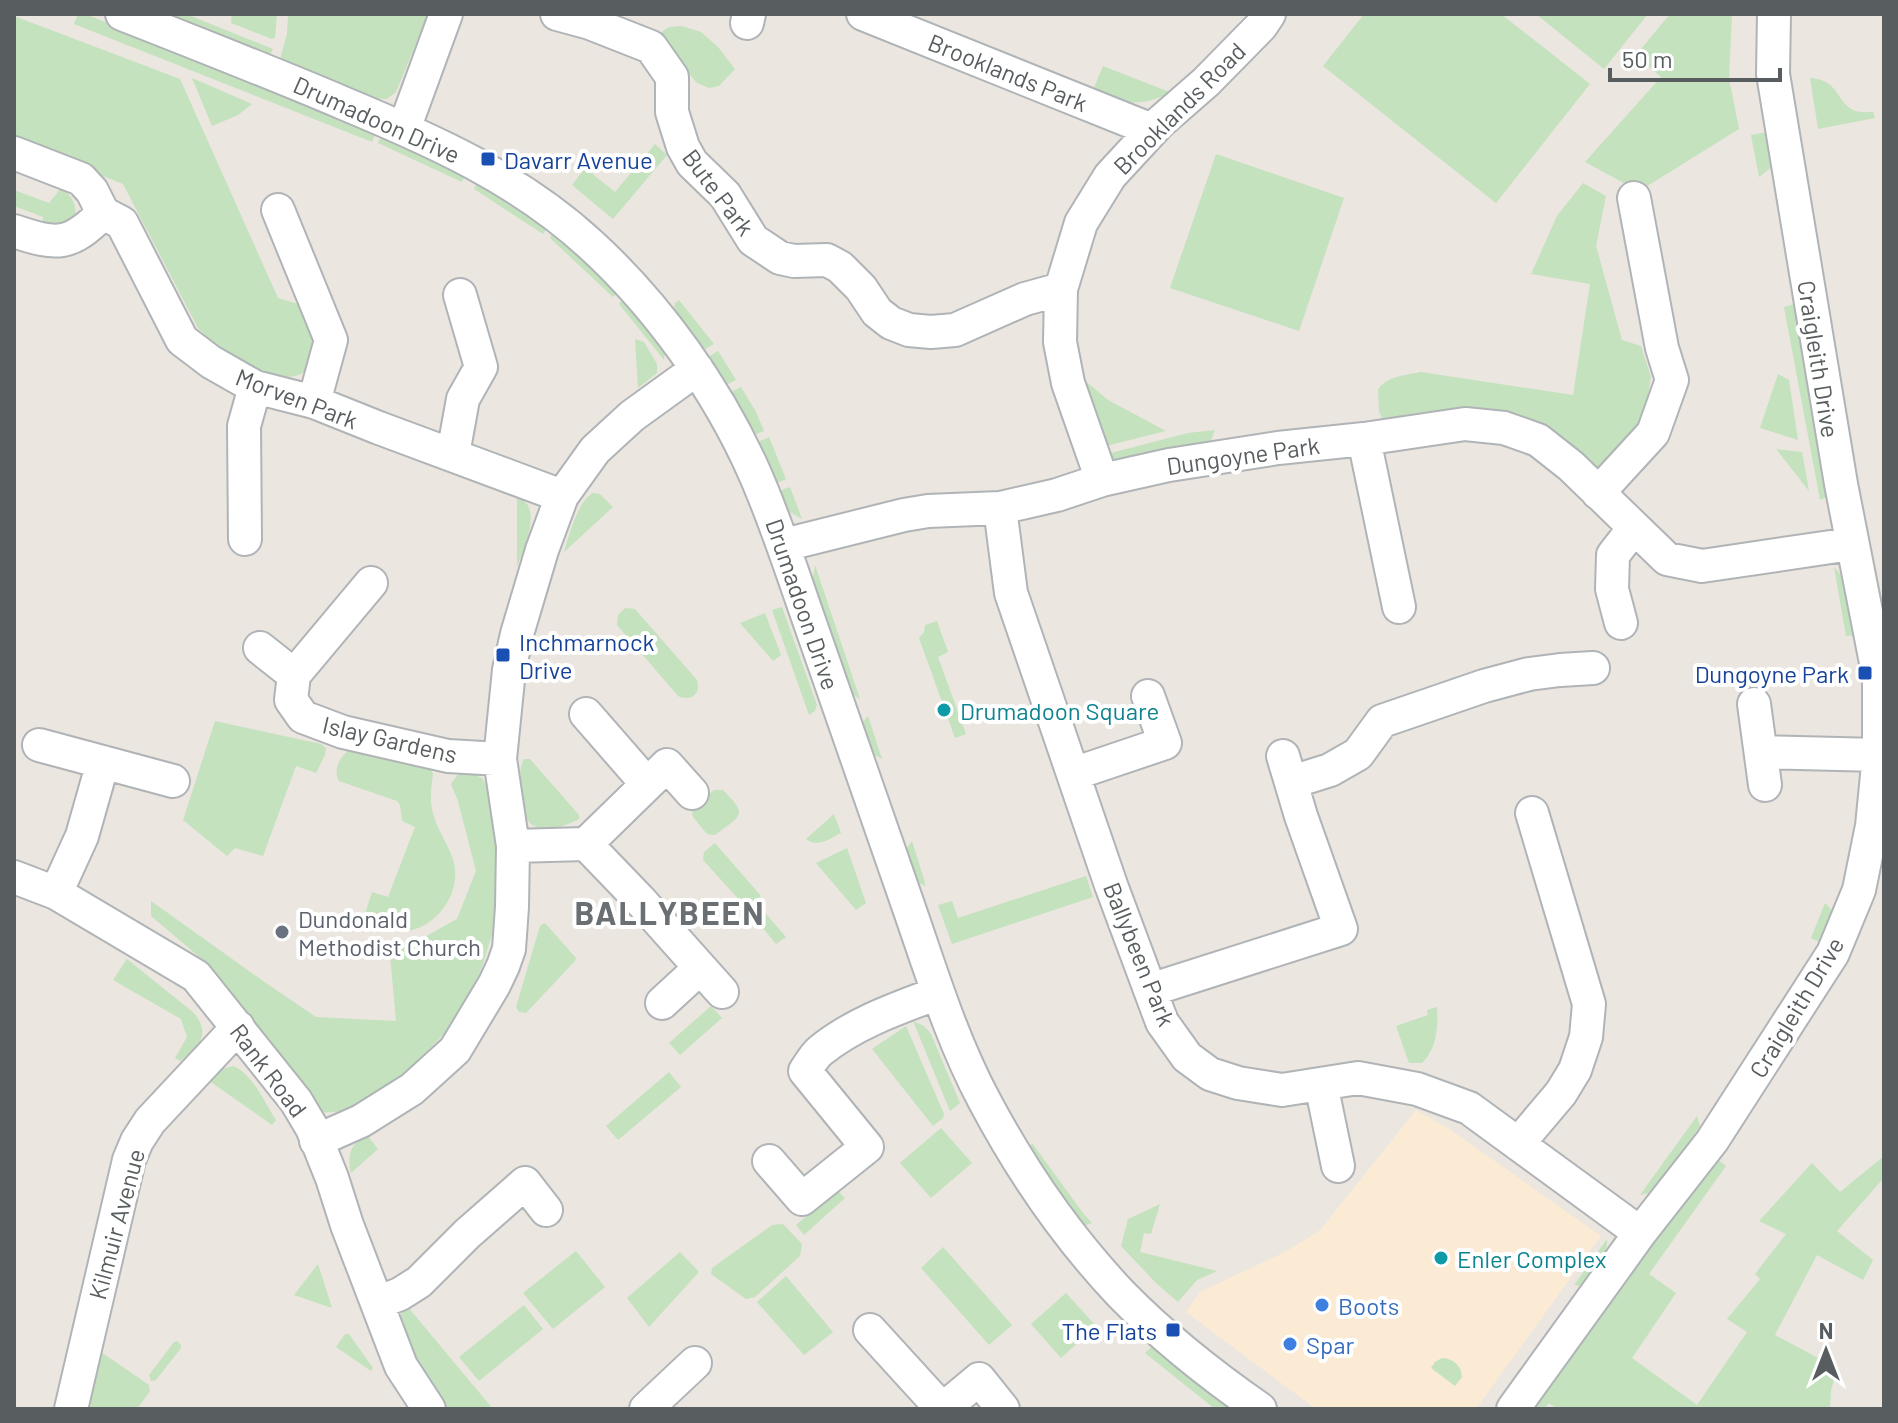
<svg xmlns="http://www.w3.org/2000/svg" width="1898" height="1423" font-family="Barlow,sans-serif">
<rect width="100%" height="100%" fill="#ebe6df"/>
<path fill="#fbebd4" d="M1416,1110l32,18 153,108 -125,173h-160l-130,-97 14,-20 85,-40 35,-22z"/>
<path fill="#c3e2bd" d="M78,14h7l292,116 -5,12 -298,-118z
M154,14h32l87,35 -5,9z
M232,14h45l-2,24 -3,1 -41,-16z
M288,14h140l-32,78 -9,7 -30,-1 -78,-35 8,-29z
M1364,14h137l89,70 -94,119 -173,-137z
M1536,14h112l-44,55z
M1670,14h62l-3,64 10,51 -95,59h-11l-48,-26 76,-85 -25,-22z
M14,16l166,63 98,219 30,9c3,8 11,21 11,29 -1,8 -5,17 -7,24 -10,33 -63,10 -81,-3 -13,-9 -23,-19 -33,-29l-75,-144 -109,-43z
M682,26l19,6 17,15 17,22 -16,17 -10,2 -12,-5 -40,-48 12,-8z
M1103,66l69,27c-37,14 -43,12 -79,-3z
M192,78l60,26 -14,11 -26,11z
M1810,78c29,2 25,22 43,32 6,3 13,2 20,2l2,6 -57,11z
M1768,132l5,34 -14,11 -8,-42z
M382,135l84,38 -4,9 -84,-39z
M655,144l12,11 -54,64 -41,-34 13,-17 30,24z
M1216,154l128,44 -45,133 -129,-43z
M478,180l70,46 -5,8 -69,-45z
M1583,183l23,13 -10,50 26,94 19,6 10,31 -5,31 7,3 -48,57h-15l-18,-15 -189,-33 -4,-9 -1,-22c10,-13 28,-14 43,-17l152,23 17,-111 -59,-10 26,-58z
M61,188c13,9 17,19 13,34l-33,14 2,-19 -29,-11v-16l35,13z
M554,230l66,61 -7,6 -63,-59z
M625,296l40,55 -1,9 -45,-56z
M679,300l35,44 -10,6 -21,-27h-5l-5,-6 2,-14z
M1794,304l5,7 33,184 -12,5 -36,-193z
M635,339l9,3 13,22v9l-19,15z
M718,351l18,29 -10,5 -18,-28z
M1071,369l37,31 58,31 -64,16z
M1778,374l11,6 9,60 -38,-12z
M741,387l15,25 8,19 -10,4 -11,-21 -5,-3 -7,-19z
M1215,430l-5,13 -89,18 -8,-2 -6,-5 81,-21z
M769,437l17,42 -10,4 -18,-41z
M1776,449l26,3 7,39z
M790,487l12,32 -12,-7 -11,-21z
M593,493l7,1 13,13 -49,45c5,-17 14,-51 29,-59z
M517,496c1,1 9,7 10,8 11,15 -5,48 -10,63z
M815,565l45,134 -11,-7 -37,-110z
M1834,567c18,18 18,44 22,68l-10,1z
M782,607l35,98 -2,6 -6,4 -37,-105z
M625,608l10,1 62,71c4,14 -6,22 -19,16l-61,-71 1,-10z
M765,613l16,42 -8,6 -33,-38z
M937,621l11,31 -10,5 28,77 -11,4 -36,-100 5,-6 1,-7z
M868,716l14,43 -13,-7 -8,-28z
M215,721l106,23 5,4 -1,7 -9,18 -20,-7 -33,90 -28,-8 -8,8 -44,-36z
M348,751l83,19 2,4c-2,16 -4,27 1,43 5,16 16,30 20,46 7,30 -17,65 -48,68 -14,1 -31,0 -41,-10v-7l7,-22 16,5 27,-70 -13,-6 -2,-16 -3,-4 -58,-20c-6,-9 0,-24 9,-30z
M524,759h6l49,56v4c-15,8 -44,18 -53,-2 -3,-8 -4,-18 -4,-26 -1,-11 -4,-23 2,-32z
M462,769l20,9 8,13 10,58 1,55 -18,60 -23,54 -54,54 -55,39 -34,2 -114,-153 -52,-44v-15l112,80 53,36 80,4 -6,-67 -18,-5 -2,-10 42,5 45,-25 19,-48 -18,-70 -7,-17z
M714,790h9c26,26 18,25 -8,45l-8,-1 -14,-17 -1,-5 4,-6z
M834,814l7,19c-12,6 -23,15 -35,6z
M912,841l14,45 -12,-5 -11,-28z
M715,843l46,53 -11,9h-6l-41,-45 1,-8z
M847,848l19,55 -10,7 -40,-47z
M1086,876l7,21 -141,47 -14,-39 14,-4 6,17z
M1825,903l9,9 -12,31 -11,-5z
M760,907l26,30 -10,7 -19,-23 -1,-9z
M544,923l2,1 30,34 -1,3 -49,52 -7,-1 -3,-5 24,-81z
M127,959l67,54c18,23 4,34 -14,48l-5,-3 12,-21 -6,-18 -68,-39z
M711,1006l11,12 -42,37 -11,-12z
M1437,1007c1,21 0,41 -15,56h-13l-13,-37 32,-11 -1,-5z
M913,1021l11,5 7,8 29,69 -10,8z
M906,1026l38,88 -1,4 -10,8 -61,-77z
M233,1066c20,8 31,36 43,54l-4,5 -64,-45 10,-10z
M669,1072l12,15 -63,53 -12,-14z
M1697,1116l3,10 -47,66 -13,3z
M941,1128l31,35 -41,35 -31,-35z
M367,1135l11,14 -27,24c-4,-17 -1,-30 16,-38z
M1032,1143l51,70 9,10 -11,4 -53,-73z
M1884,1156v27l-3,-2 -44,50 36,29 -10,20 -46,-25 -42,80 62,33 -6,23 -1,18h-272l-9,-6 -5,6h-12l182,-252 12,9 -77,108 27,19 -44,65 65,47 50,-73 -20,-13 33,-40 -5,-5 31,-40 -27,-13 53,-58 28,29z
M837,1190l8,8 -41,37 -8,-10z
M1160,1204l-9,30 -7,-1 -4,19 77,19 -20,9 -19,22 -21,-18 -36,-38 7,-27z
M783,1224l19,20 -2,12 -45,41 -9,2 -35,-25 1,-6 60,-43z
M1607,1239c1,20 -11,32 -22,47l-11,-1z
M943,1247l69,78 -23,20 -68,-77z
M576,1251l29,36 -52,42 -30,-36z
M680,1252l19,20 -50,55 -22,-29z
M318,1264l14,44 -38,-13z
M786,1276l47,56 -29,23 -47,-53z
M1066,1293l30,33 -35,32 -30,-34z
M524,1305l19,24 -64,52 -20,-24z
M407,1306l86,103h-44c-15,-19 -52,-68 -48,-92 0,-5 3,-7 6,-11z
M345,1334h4l24,34 -2,3 -35,-24z
M177,1341l4,4v3l-25,32 -5,1 -2,-6 25,-33z
M1154,1346l96,63h-35l-70,-56 6,-6z
M98,1350l51,35 1,6 -13,18h-54z
M1442,1358c12,1 19,7 20,19l-7,9 -24,-18 4,-6z"/>
<g fill="none" stroke-linecap="round" stroke-linejoin="round">
<defs>
<path id="minor" d="M122,14c74,29 148,58 221,89 89,37 175,75 247,141 68,62 128,146 165,230 22,50 38,101 56,152 33,93 65,186 97,279 23,66 43,133 76,195 37,70 83,137 137,194 42,43 90,81 139,115
M557,14l33,9 61,24 21,30v35l11,35 9,16 33,32 28,45 27,18 14,3 33,-1 13,7 21,21 16,24 14,11 18,7 22,2 24,-2 70,-31 36,-10
M863,14l289,116
M747,23l2,-9
M404,129l42,-115
M14,153l67,26 11,12 11,22 19,10 60,117 29,22 44,25 59,15 65,26 183,68
M278,210l53,130 -17,62
M14,231c44,15 56,15 89,-18
M1364,439l35,168
M453,454l10,-55 18,-32 -21,-72
M1102,480l-34,-97 -8,-41 1,-53 20,-66 29,-47 49,-53 47,-41 55,-56 8,-12
M1598,493l55,-60 19,-53 -10,-32 -28,-150
M1000,508l11,85 100,292 51,137 25,35 23,17 28,9 44,7 76,-12 59,11 52,19 171,125
M245,539l-1,-113 11,-39
M784,545l120,-30 24,-4 72,-3 57,-13 45,-15 67,-15 109,-17 86,-9 101,-15 39,4 34,12 33,26 96,93 35,7 149,-22
M371,583l-77,92 -3,25 12,17 40,15 105,24 52,3
M1621,623l-9,-34 1,-34 21,-27
M260,648l34,27
M1754,704l11,81
M586,714l61,70
M39,745l134,36
M1761,752l118,3
M1073,774l92,-31 -17,-47
M1292,782l38,-12 28,-16 24,-33 102,-35 45,-12 31,-4 33,-2
M586,844l53,55 83,93
M513,846l73,-2 81,-79 25,28
M14,877l42,16 140,83 100,125 16,27 20,50 15,47 54,141 28,43
M56,893l26,-57 21,-74
M1150,990l191,-61 -40,-113 -18,-60
M662,1003l38,-35
M1321,1084l17,82
M316,1141l45,-20 51,-32 43,-39 39,-65 9,-19 6,-17 3,-42 1,-61 -13,-87 9,-89 8,-36 25,-84 20,-54 33,-46 37,-34 65,-47
M1518,1144l43,-51 14,-23 11,-33 3,-33 -57,-191
M769,1161l33,38 65,-52 -62,-76c5,-7 9,-15 15,-20 34,-28 78,-43 118,-58
M377,1303l23,-9 19,-12 48,-48 58,-51 21,27
M870,1330l72,79
M71,1409l58,-249 8,-19 13,-20 88,-94
M646,1409l49,-46
M943,1409l36,-30 24,30
M1513,1409l127,-176 72,-92 121,-188 26,-63 13,-64 7,-71v-77l-38,-194 -68,-410 1,-60"/>
</defs>
<use href="#minor" stroke="#b0b4b7" stroke-width="36"/>
<use href="#minor" stroke="#fff" stroke-width="32"/>
</g>
<g fill="#1a4fb4" stroke="#fff" stroke-width="3">
<rect x="480" y="151" width="16" height="16" rx="4"/>
<rect x="495" y="647" width="16" height="16" rx="4"/>
<rect x="1857" y="665" width="16" height="16" rx="4"/>
<rect x="1165" y="1322" width="16" height="16" rx="4"/>
</g>
<g fill="#0f9aa8" stroke="#fff" stroke-width="3">
<circle cx="944" cy="710" r="8"/>
<circle cx="1441" cy="1258" r="8"/>
</g>
<circle fill="#6b7280" stroke="#fff" stroke-width="3" cx="282" cy="932" r="8"/>
<g fill="#3f7fe0" stroke="#fff" stroke-width="3">
<circle cx="1322" cy="1305" r="8"/>
<circle cx="1290" cy="1344" r="8"/>
</g>
<g text-anchor="middle" dominant-baseline="central" stroke-width="8" stroke-linejoin="round" paint-order="stroke">
<g font-size="24" fill="#585d60" stroke="#fff">
<text transform="translate(1008 72) rotate(22)">Brooklands Park</text>
<text transform="translate(1179 108) rotate(-45)">Brooklands Road</text>
<text transform="translate(377 119) rotate(24)">Drumadoon Drive</text>
<text transform="translate(719 192) rotate(53)">Bute Park</text>
<text transform="translate(1819 359) rotate(81)">Craigleith Drive</text>
<text transform="translate(297 398) rotate(21)">Morven Park</text>
<text transform="translate(1243 455) rotate(-8)">Dungoyne Park</text>
<text transform="translate(803 604) rotate(71)">Drumadoon Drive</text>
<text transform="translate(390 739) rotate(13)">Islay Gardens</text>
<text transform="translate(1140 954) rotate(68)">Ballybeen Park</text>
<text transform="translate(1796 1007) rotate(-59)">Craigleith Drive</text>
<text transform="translate(269 1070) rotate(53)">Rank Road</text>
<text transform="translate(116 1224) rotate(-75)">Kilmuir Avenue</text>
</g>
<g font-size="24" fill="#164399" stroke="#fff" text-anchor="start">
<text x="504" y="159">Davarr Avenue</text>
<text x="519" y="641">Inchmarnock<tspan x="519" dy="28">Drive</tspan></text>
<text x="1849" y="673" text-anchor="end">Dungoyne Park</text>
<text x="1157" y="1330" text-anchor="end">The Flats</text>
</g>
<g font-size="24" fill="#0d838f" stroke="#fff" text-anchor="start">
<text x="960" y="710">Drumadoon Square</text>
<text x="1457" y="1258">Enler Complex</text>
</g>
<g font-size="24" fill="#5b616d" stroke="#fff" text-anchor="start">
<text x="298" y="918">Dundonald<tspan x="298" dy="28">Methodist Church</tspan></text>
</g>
<g font-size="24" fill="#366cbe" stroke="#fff" text-anchor="start">
<text x="1338" y="1305">Boots</text>
<text x="1306" y="1344">Spar</text>
</g>
<g font-size="32" font-weight="bold" letter-spacing="2" fill="#696f72" stroke="#fff">
<text x="670" y="912">BALLYBEEN</text>
</g>
</g>
<rect width="1898" height="1423" fill="none" stroke="#585d60" stroke-width="32"/>
<g transform="translate(1826 1351)" stroke="#ffffff" stroke-width="6" paint-order="stroke">
<path d="M0-6L14 30L0 20L-14 30Z" fill="#585d60"/>
<text y="-12" font-size="22" font-weight="bold" text-anchor="middle" fill="#585d60">N</text>
</g>
<path d="M1610 68v12h170v-12" fill="none" stroke="#585d60" stroke-width="4"/>
<text x="1622" y="68" font-size="24" fill="#585d60" stroke="#ffffff" stroke-width="6" paint-order="stroke">50 m</text>
</svg>
